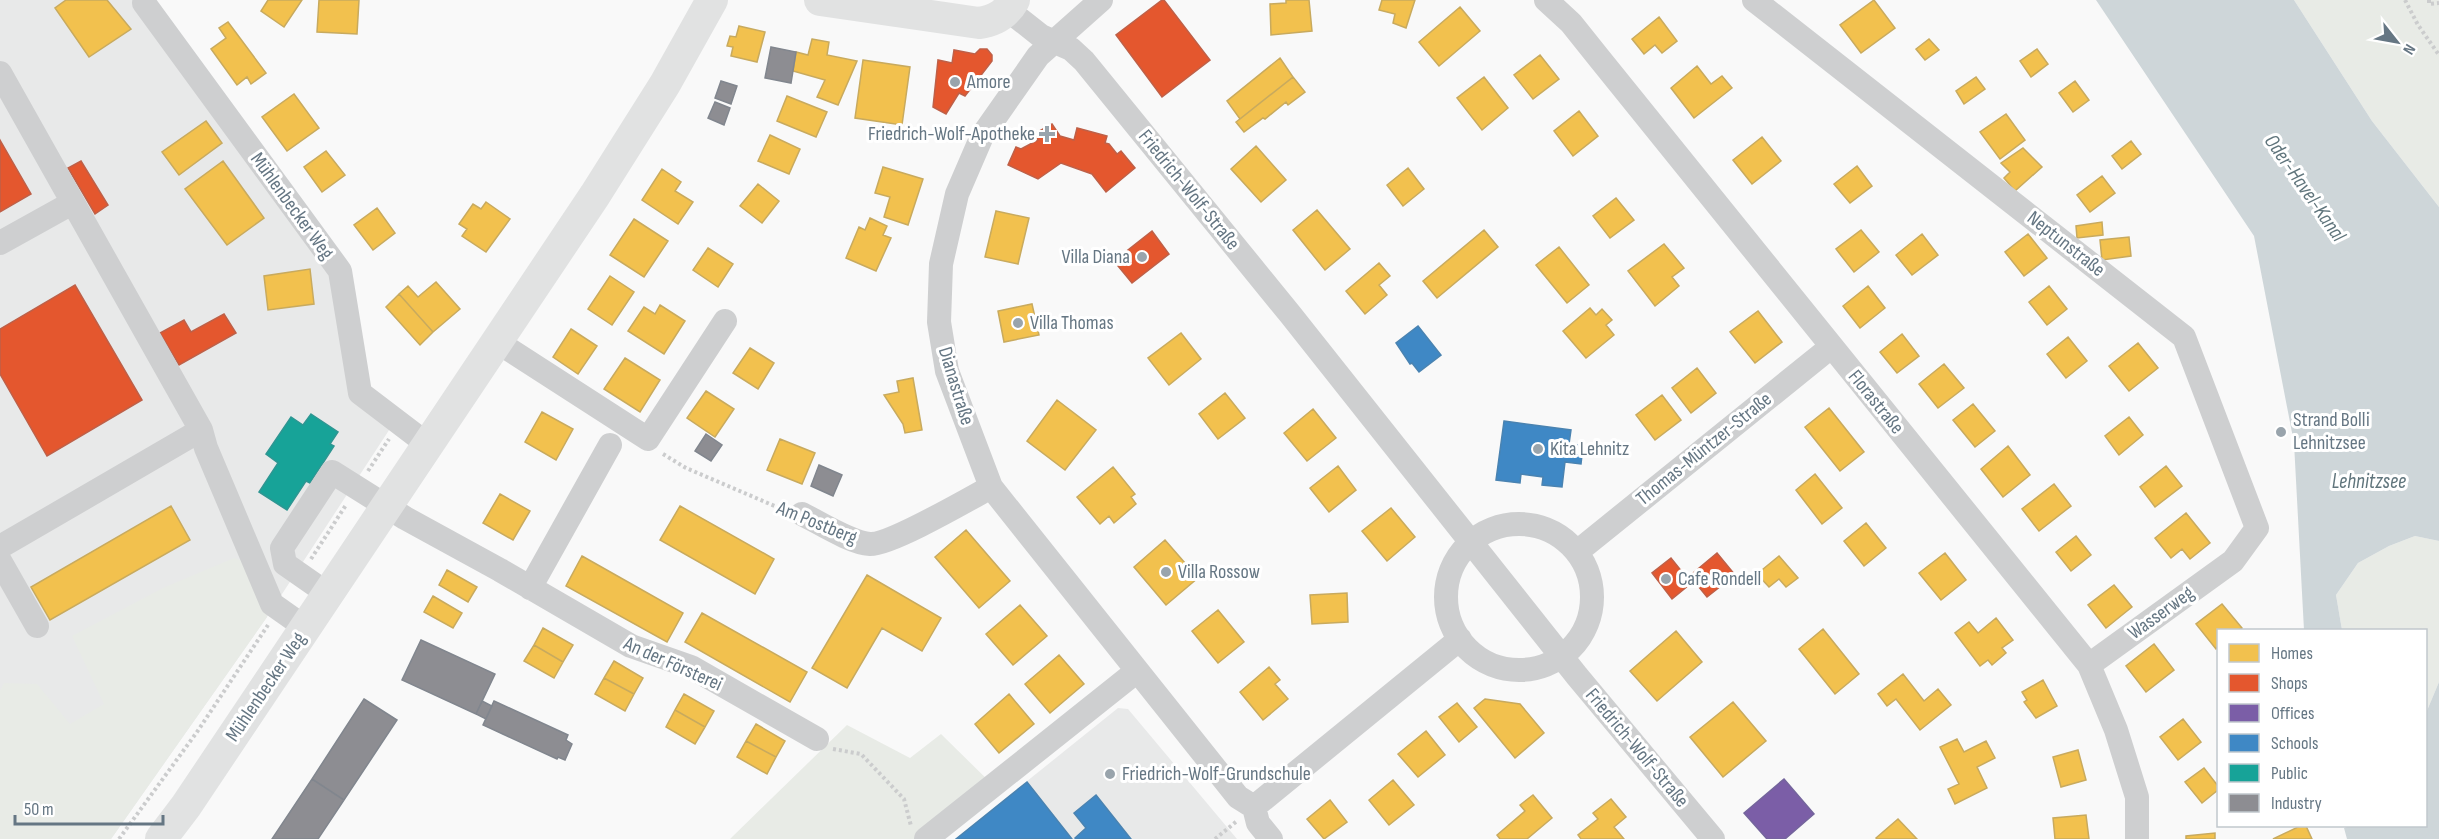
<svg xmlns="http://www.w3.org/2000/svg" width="2439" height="839" font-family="'Sofia Sans Condensed',sans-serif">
<rect width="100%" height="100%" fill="#f9f9f9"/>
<path fill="#e8e9e9" d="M0,0h142l198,271 20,122 35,28 -128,196 -156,222h-111z
M1118,708l10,1 109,130h-282z"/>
<path fill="#e8ebe6" d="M2294,0h145v207l-67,-86z
M2415,536l24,5v141l-13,31v-83h-84l-6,-35 22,-32 31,-17z
M234,558l9,3 24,56 -156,222h-111v-148l4,-8 33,1 33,40 34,-20 -32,-68 91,-48z
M847,725l63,33 31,-24 58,57 -60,48h-209z"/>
<path fill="#ced6d9" d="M2096,0h198l78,121 67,86v334l-24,-5 -26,10 -31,17 -22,32 6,35h-38l-10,-187 -40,-207z
M2439,682v157h-92l-3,-11 6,-2h76v-113z"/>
<path fill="#f2c14e" stroke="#c8aa5e" stroke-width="1.5" d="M66,0h41l24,29 -42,28 -34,-49z
M268,0h34l-18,27 -23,-16z
M319,0h40l-2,34 -40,-2z
M1286,0h23l3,31 -41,4 -1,-31 16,-1z
M1382,0h33l-9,28 -13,-5 2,-9 -16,-4z
M1874,0l21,28 -34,25 -21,-28z
M1460,7l20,24 -41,35 -20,-24z
M1659,17l18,24 -15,12 -7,-8 -11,9 -12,-15z
M228,22l38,51 -15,11 -4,-7 -10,8 -26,-36 15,-11 -7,-10z
M739,26l26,6 -8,30 -26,-6 2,-9 -6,-1 3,-10 6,1z
M812,39l17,3 -2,13 30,6 -19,44 -21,-8 8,-17 -32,-9 3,-19 12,3z
M1929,39l10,11 -14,10 -9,-11z
M2037,49l11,15 -17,13 -11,-16z
M1540,55l19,24 -26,20 -19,-24z
M1280,58l13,19 -53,42 -13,-18z
M863,60l47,7 -8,58 -47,-7z
M1697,66l14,18 11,-8 10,12 -38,30 -23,-30z
M1293,77l12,15 -17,13 -2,-3 -21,17 -2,-1 -19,14 -8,-10z
M1484,77l24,31 -26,22 -25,-32z
M1976,77l9,12 -21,15 -8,-13z
M2075,81l14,19 -16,12 -14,-19z
M294,94l25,34 -32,23 -25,-34z
M787,96l40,16 -11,25 -39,-16z
M1579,111l19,25 -25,20 -19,-25z
M2006,114l19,26 -25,19 -20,-27z
M206,121l16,22 -43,32 -17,-23z
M770,135l30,14 -11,25 -31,-13z
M1762,137l19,24 -29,23 -19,-24z
M2131,141l10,13 -19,15 -10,-13z
M1256,146l30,34 -25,22 -30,-33z
M2023,148l19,19 -27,24 -11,-13 6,-6 -9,-9z
M326,151l19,24 -23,17 -18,-25z
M223,161l41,57 -37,27 -42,-56z
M1857,166l15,20 -22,17 -16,-19z
M883,167l40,12 -15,46 -24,-8 6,-20 -15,-4z
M1408,168l16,21 -21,17 -16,-21z
M662,169l19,13 -6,9 18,11 -15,22 -36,-24z
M2102,176l13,17 -25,19 -13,-17z
M758,184l21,17 -17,22 -22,-17z
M1616,198l18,22 -24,18 -17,-22z
M486,202l24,17 -24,33 -24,-16 5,-7 -8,-5 14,-20 8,5z
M377,208l18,25 -22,17 -19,-25z
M1317,210l33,39 -25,21 -32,-40z
M996,211l33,7 -11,46 -33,-7z
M870,218l17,8 -4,9 8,3 -15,33 -30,-13 13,-31 6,3z
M634,219l34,22 -24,36 -34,-22z
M2102,222l1,13 -26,3 -1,-12z
M1484,230l14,17 -61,51 -14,-17z
M1861,230l18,22 -25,20 -18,-23z
M1922,234l16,21 -26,20 -16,-20z
M2028,234l19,24 -23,18 -19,-24z
M2129,237l2,19 -29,4 -2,-20z
M1664,244l20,24 -12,9 7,9 -24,20 -27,-35z
M1559,247l30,38 -22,18 -31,-38z
M708,248l25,16 -15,23 -25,-17z
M1379,263l11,13 -11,9 8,10 -22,19 -19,-23z
M310,269l4,35 -46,6 -4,-34z
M610,276l24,16 -22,33 -24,-16z
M436,282l24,27 -27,23 -34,-38 9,-8 10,11z
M1868,286l17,22 -25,20 -17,-22z
M2049,286l18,23 -20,16 -18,-23z
M399,294l34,38 -13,13 -34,-38z
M1032,304l7,31 -35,7 -6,-31z
M660,305l25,16 -21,33 -36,-23 16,-24 11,7z
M1590,308l6,7 6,-6 10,11 -6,5 8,10 -28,23 -23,-27z
M1758,311l24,31 -27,21 -25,-31z
M571,329l26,17 -19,28 -25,-17z
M1181,333l20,26 -32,26 -21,-27z
M1902,334l17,22 -22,17 -17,-21z
M2068,337l19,24 -21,17 -19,-24z
M2138,343l20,25 -29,23 -20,-25z
M750,348l24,15 -16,26 -25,-16z
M625,358l35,22 -20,32 -36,-23z
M1944,364l20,24 -26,20 -19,-24z
M1697,368l19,25 -25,20 -19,-25z
M913,378l9,52 -17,3 -2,-9 -19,-29 15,-3 -2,-11z
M706,391l28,18 -19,28 -28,-19z
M1225,393l20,25 -27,21 -19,-25z
M1662,395l19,25 -26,20 -19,-25z
M1057,400l39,30 -31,40 -38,-29z
M1973,404l22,27 -20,16 -22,-27z
M1829,408l35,44 -24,19 -35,-44z
M1313,409l23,29 -29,23 -23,-28z
M542,412l31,17 -17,31 -31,-18z
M2129,417l14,18 -24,20 -14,-19z
M780,439l35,14 -13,31 -35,-14z
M2008,446l22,29 -27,22 -22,-28z
M1338,466l18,24 -27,22 -19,-24z
M2166,466l16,20 -27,21 -15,-20z
M1113,467l22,27 -4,3 5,7 -22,19 -5,-7 -9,8 -23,-27z
M1815,474l27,34 -20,16 -26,-34z
M2054,484l17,22 -32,25 -17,-22z
M500,494l30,17 -17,29 -30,-17z
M171,506l19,34 -140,80 -19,-33z
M680,506l94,53 -19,35 -95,-54z
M1391,508l24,29 -28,24 -25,-30z
M2186,513l24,30 -20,16 -8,-10 -11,9 -16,-20z
M1866,523l20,25 -22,18 -20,-25z
M966,530l44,51 -31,27 -44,-51z
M2076,536l15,19 -20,16 -15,-19z
M1165,540l33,38 -32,27 -32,-38z
M1945,553l21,27 -25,20 -22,-27z
M582,556l101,57 -16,29 -101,-56z
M1779,556l19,22 -12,9 -7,-8 -10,8 -12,-13z
M447,570l30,17 -9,15 -29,-17z
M867,575l74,43 -19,33 -40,-23 -35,60 -35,-20z
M2114,585l18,22 -26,21 -18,-23z
M1347,593l1,29 -36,2 -2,-29z
M433,596l29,17 -9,15 -29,-16z
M2222,604l20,24 -4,2h-20v16l-2,3 -20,-25z
M1020,605l27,31 -34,29 -27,-31z
M1218,610l26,32 -26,21 -26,-32z
M702,613l105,59 -17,30 -105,-60z
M1996,618l17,22 -11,8 4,5 -14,12 -4,-5 -8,6 -25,-33 14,-11 9,11z
M543,628l30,17 -10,17 -29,-17z
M1823,629l36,45 -24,20 -36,-45z
M1676,631l26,31 -45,39 -27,-30z
M2154,644l20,26 -28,22 -20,-26z
M534,645l29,17 -9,16 -30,-17z
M1059,655l25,29 -34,29 -25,-29z
M614,661l29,17 -9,16 -30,-16z
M1269,667l11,13 -5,4 13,15 -25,21 -23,-28z
M1903,674l21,27 14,-12 13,16 -31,25 -24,-31 -9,7 -9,-12z
M604,678l30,16 -9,17 -30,-17z
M2043,680l14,26 -21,12 -12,-16 3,-2 -5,-8z
M684,694l30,17 -9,16 -30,-17z
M1009,694l25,30 -35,29 -24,-29z
M1485,699l35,5 24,29 -29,25 -41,-50z
M1733,702l33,39 -43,36 -33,-40z
M1457,703l20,24 -18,15 -20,-25z
M675,710l30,17 -10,17 -29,-17z
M2183,719l18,23 -23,18 -18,-23z
M756,724l29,17 -9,16 -30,-16z
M1426,731l19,24 -27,22 -20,-23z
M1957,739l7,13 22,-11 9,17 -18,9 10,21 -32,16 -7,-15 11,-5 -19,-37z
M746,741l30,16 -9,17 -30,-17z
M2078,750l8,30 -25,7 -8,-30z
M2204,768l14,18v4l-16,13 -17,-21z
M1393,780l21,25 -25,20 -20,-25z
M1533,795l19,23 -25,21h-27l-3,-4 28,-24 -5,-6z
M1611,799l15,18 -12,10 10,12h-43l-3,-4 20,-16 -5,-6z
M1330,800l17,22 -23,17 -17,-20z
M2086,815l3,24h-34l-2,-21z
M1898,819l19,20h-40l-1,-1z
M2300,826h6l6,13h-39z
M2215,833v6h-29v-3z"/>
<path fill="#e4572e" stroke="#be6048" stroke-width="1.5" d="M1162,0h2l46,60 -48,37 -46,-62z
M980,49h7l5,6v6l-27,35 -6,-3 -13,21 -13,-7 5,-47 14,3 2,-13 21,4z
M1052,124l8,12 14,4 3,-12 30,8 -2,7 4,1 8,10 4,-3 14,17 -29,24 -14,-18 -31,-11 -23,16 -30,-14 8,-18 5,2 17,-9 -4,-6z
M0,140l31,54 -31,18z
M81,161l27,44 -13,9 -27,-46z
M1152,231l17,23 -37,29 -18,-22z
M75,285l67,115 -95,56 -47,-82v-45z
M224,314l12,19 -57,32 -19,-32 24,-13 7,12z
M1717,553l18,22 -28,22 -13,-16 -22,18 -20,-26 19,-15 16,20z"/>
<path fill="#7b5ea7" stroke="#74659c" stroke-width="1.5" d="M1784,779l30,35 -29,25h-18l-23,-26z"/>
<path fill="#3f88c5" stroke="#4a83b1" stroke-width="1.5" d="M1418,326l23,29 -22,17 -7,-9 -2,1 -14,-21z
M1504,421l67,9 -2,14 14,2 -2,18 -16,-2 -3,25 -20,-2 1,-8 -22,-3 -1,9 -24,-3z
M1027,782l45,57h-116z
M1096,795l35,44h-55l-1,-1 11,-10 -12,-15z"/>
<path fill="#17a398" stroke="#2e9692" stroke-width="1.5" d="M311,414l27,18 -8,12 4,2 -24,37 -4,-2 -19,29 -28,-18 19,-29 -12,-9 25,-37 12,8z"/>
<path fill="#8d8d92" stroke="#81868e" stroke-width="1.5" d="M771,47l25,5 -5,31 -26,-5z
M721,81l16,5 -6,18 -16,-6z
M715,102l15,6 -6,17 -16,-7z
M706,434l16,11 -11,16 -16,-10z
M819,465l23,10 -9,21 -22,-10z
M421,640l74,34 -19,40 -74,-34z
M364,699l33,21 -53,80 -32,-21z
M482,701l10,5 -6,13 -10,-5z
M494,701l74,34 -2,5 6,4 -7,16 -7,-3 -1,2 -74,-34z
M312,779l32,21 -26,39h-46z"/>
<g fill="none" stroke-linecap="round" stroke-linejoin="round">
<path stroke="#cbcccd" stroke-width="4" stroke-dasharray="3 3" stroke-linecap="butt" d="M2405,0l13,25 21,30
M2429,0v4l10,-1
M663,454l23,14 98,42
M368,471l21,-32
M311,559l35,-54
M833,749l28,5 43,45 7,27
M119,839l78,-107 71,-107
M1215,839l22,-18"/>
<path stroke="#cecfd0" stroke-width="24" d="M1101,0l-63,56 -56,80 -25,58 -16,70 -2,58 8,49 44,116 247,310 16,10 4,16 13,16
M1546,0l25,23 28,35 490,607 27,65 21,67v42
M1754,0l430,337 73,191 -24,33 -144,104
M144,3l196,268 20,122 67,51
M1008,10l33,26 30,13 13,12 206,253 287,362 136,163
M0,73l201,357 -201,117
M0,243l72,-40
M496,341l152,98 77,-118
M201,430l5,18 66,156 34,24
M802,514c18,9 49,29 68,30 20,1 99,-45 121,-57
M1446 597a73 73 0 1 1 146 0a73 73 0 1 1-146 0Z
M1577,552l254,-205
M0,561l37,65
M530,588l80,-143
M328,594l-43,-30 -3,-16 50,-76 73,46 95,52 131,76 60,21 126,72
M1254,807l206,-168
M926,839l211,-168"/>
<path stroke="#e1e2e2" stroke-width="32" d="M820,0l159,23c16,-2 27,-9 35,-23
M161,839l25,-33 409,-611 70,-111 47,-84"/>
</g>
<g fill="#99a4ac" stroke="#fff" stroke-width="2">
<circle cx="955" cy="82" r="6"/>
<path d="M1044 125h6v6h6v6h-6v6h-6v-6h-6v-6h6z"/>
<circle cx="1142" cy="257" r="6"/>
<circle cx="1018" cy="323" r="6"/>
<circle cx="2281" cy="432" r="6"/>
<circle cx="1538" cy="449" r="6"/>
<circle cx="1166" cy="572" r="6"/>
<circle cx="1666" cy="579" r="6"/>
<circle cx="1110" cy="774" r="6"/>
</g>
<g text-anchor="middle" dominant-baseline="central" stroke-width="6" stroke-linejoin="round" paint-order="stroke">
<g font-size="20" fill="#657683" stroke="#fff" text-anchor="start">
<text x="967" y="82">Amore</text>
<text x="1035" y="134" text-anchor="end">Friedrich-Wolf-Apotheke</text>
<text x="1130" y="257" text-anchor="end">Villa Diana</text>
<text x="1030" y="323">Villa Thomas</text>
<text x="2293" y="420">Strand Bolli<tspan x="2293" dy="23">Lehnitzsee</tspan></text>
<text x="1550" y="449">Kita Lehnitz</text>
<text x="1178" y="572">Villa Rossow</text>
<text x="1678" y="579">Cafe Rondell</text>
<text x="1122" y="774">Friedrich-Wolf-Grundschule</text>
</g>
<g font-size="20" fill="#657683" stroke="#fff">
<text transform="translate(1189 190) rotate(51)">Friedrich-Wolf-Straße</text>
<text transform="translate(292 206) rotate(54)">Mühlenbecker Weg</text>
<text transform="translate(2066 244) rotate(38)">Neptunstraße</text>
<text transform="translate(956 386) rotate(73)">Dianastraße</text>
<text transform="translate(1876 402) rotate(51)">Florastraße</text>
<text transform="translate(1704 449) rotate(-39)">Thomas-Müntzer-Straße</text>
<text transform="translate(817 523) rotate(22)">Am Postberg</text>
<text transform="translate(2161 613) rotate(-36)">Wasserweg</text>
<text transform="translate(673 664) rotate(24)">An der Försterei</text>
<text transform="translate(266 687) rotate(-56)">Mühlenbecker Weg</text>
<text transform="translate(1637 748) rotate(50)">Friedrich-Wolf-Straße</text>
</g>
<g font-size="21" font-style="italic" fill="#60757c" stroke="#fff">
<text transform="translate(2305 188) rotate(55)">Oder-Havel-Kanal</text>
<text x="2369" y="481">Lehnitzsee</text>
</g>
</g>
<rect x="2217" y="629" width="210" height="198" fill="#ffffff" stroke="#c1c8cd" stroke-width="1.5"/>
<rect x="2229" y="644" width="30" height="18" fill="#f2c14e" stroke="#c1c8cd" stroke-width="1.5"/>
<text x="2271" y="659" font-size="18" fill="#657683">Homes</text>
<rect x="2229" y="674" width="30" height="18" fill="#e4572e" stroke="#c1c8cd" stroke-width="1.5"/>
<text x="2271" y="689" font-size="18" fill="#657683">Shops</text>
<rect x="2229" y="704" width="30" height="18" fill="#7b5ea7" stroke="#c1c8cd" stroke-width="1.5"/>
<text x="2271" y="719" font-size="18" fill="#657683">Offices</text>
<rect x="2229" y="734" width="30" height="18" fill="#3f88c5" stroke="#c1c8cd" stroke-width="1.5"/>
<text x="2271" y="749" font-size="18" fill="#657683">Schools</text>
<rect x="2229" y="764" width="30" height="18" fill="#17a398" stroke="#c1c8cd" stroke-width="1.5"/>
<text x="2271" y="779" font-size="18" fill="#657683">Public</text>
<rect x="2229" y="794" width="30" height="18" fill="#8d8d92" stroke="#c1c8cd" stroke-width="1.5"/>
<text x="2271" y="809" font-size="18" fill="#657683">Industry</text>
<g transform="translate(2397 42) rotate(121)" stroke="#ffffff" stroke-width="4.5" paint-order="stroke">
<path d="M0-4.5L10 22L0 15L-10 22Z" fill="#657683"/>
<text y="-9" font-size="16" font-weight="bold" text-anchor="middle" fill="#657683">N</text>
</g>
<path d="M15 815v9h148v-9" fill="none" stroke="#657683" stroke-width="3"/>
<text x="24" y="815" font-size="18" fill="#657683" stroke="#ffffff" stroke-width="4.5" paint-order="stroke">50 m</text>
</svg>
